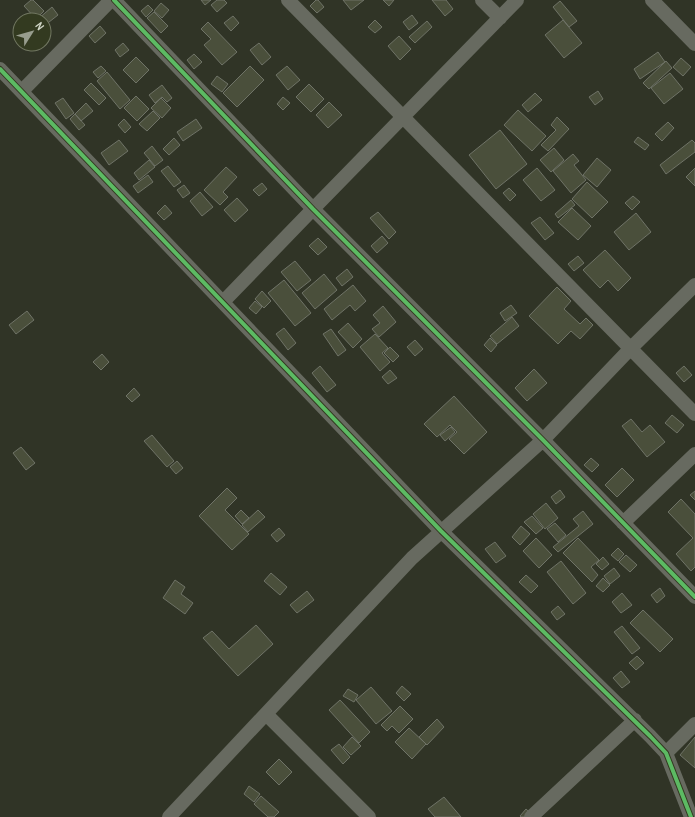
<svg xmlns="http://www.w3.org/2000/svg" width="695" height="817" font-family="'Archivo Narrow',sans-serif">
<rect width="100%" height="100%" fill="#303426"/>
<path fill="#4a4f3b" stroke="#6f7367" d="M31,0h2l11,11 -8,8 -12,-13z
M201,0h10l-6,5z
M217,0h7l3,3 -10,9 -6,-7z
M316,0h2l6,7 -7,6 -7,-7z
M343,0h21l-13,10z
M383,0h11l-5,6z
M432,0h14l7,9 -8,7z
M560,1l17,20 -8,6 -16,-20z
M161,3l8,7 -7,8 -8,-7z
M148,5l5,5 -7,7 -5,-6z
M52,7l6,8 -14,11v-6h-5l-1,-1z
M154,12l14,14 -7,7 -14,-15z
M412,15l6,8 -9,7 -6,-8z
M233,16l6,7 -8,8 -7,-8z
M375,20l7,7 -7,6 -7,-6z
M563,20l19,23 -18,15 -19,-23z
M427,21l5,6 -17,16 -6,-6z
M208,22l29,30 -15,13 -18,-20 7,-6 -10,-10z
M100,26l6,7 -11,10 -6,-7z
M399,36l12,13 -11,11 -12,-14z
M123,43l6,7 -9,7 -5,-7z
M259,43l12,14 -9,8 -12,-15z
M658,52l7,10 -25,17 -6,-10z
M194,54l8,8 -8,7 -7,-9z
M136,57l13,13 -13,13 -13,-13z
M681,58l10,9 -8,9 -10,-9z
M666,61l6,7 -23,21 -6,-6z
M101,66l5,5 -8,7 -5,-6z
M250,66l14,14 -27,27 -14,-14z
M287,66l13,14 -12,10 -12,-15z
M107,72l23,28 -10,9 -23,-28z
M670,73l13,16 -19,15 -13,-16z
M217,76l11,8 -6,8 -11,-8z
M91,83l15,15 -7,7 -15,-15z
M309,84l15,15 -13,13 -15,-15z
M162,85l10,13 -5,4 -5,-5 -7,6 -6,-8z
M598,91l5,8 -8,6 -6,-8z
M535,93l7,7 -14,12 -6,-7z
M136,96l13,13 -12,12 -13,-13z
M283,97l7,6 -7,7 -6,-6z
M63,98l11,15 -8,6 -11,-16z
M161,98l10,10 -9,10 -11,-10z
M329,102l13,13 -14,13 -12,-13z
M86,103l7,8 -12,10 -6,-7z
M518,110l28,26 -14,15 -28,-26z
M153,111l7,7 -13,13 -8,-7z
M75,114l10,11 -6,5 -9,-11z
M557,117l12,12 -21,22 -7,-6 15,-15 -5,-5z
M124,119l7,8 -6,6 -7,-8z
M196,119l6,9 -19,13 -6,-9z
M668,122l6,6 -12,13 -7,-7z
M500,130l27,34 -31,25 -27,-34z
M638,137l11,8 -4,5 -11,-8z
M174,138l6,7 -11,10 -6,-6z
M119,140l9,11 -19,14 -8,-12z
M692,140l3,3v9l-29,22 -6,-9z
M152,146l11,14 -8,6 -11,-13z
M554,148l10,12 -13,12 -11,-12z
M573,154l6,7 -5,4 12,15 -15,13 -18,-22z
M597,158l14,12 -14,17 -14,-12z
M149,160l6,7 -16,13 -5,-7z
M168,166l13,16 -7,5 -13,-16z
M226,167l11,10 -14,15 5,5 -8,8 -16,-15z
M537,168l18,22 -14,11 -18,-21z
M695,168v18l-9,-9z
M148,175l5,7 -15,11 -5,-7z
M587,182l21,20 -16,16 -20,-19z
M262,183l5,6 -8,7 -6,-6z
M184,185l6,8 -7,5 -6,-8z
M509,188l7,7 -6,6 -7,-8z
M200,192l13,15 -11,9 -12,-15z
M633,196l7,6 -8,8 -7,-7z
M237,198l11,12 -13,12 -11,-12z
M571,200l4,5 -17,13 -3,-4z
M165,205l7,8 -8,7 -7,-7z
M572,208l19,18 -13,14 -20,-18z
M378,212l18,20 -7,7 -19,-21z
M636,213l15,19 -22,18 -15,-18z
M540,217l14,16 -9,7 -14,-17z
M382,236l6,7 -11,10 -6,-7z
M318,238l9,9 -9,8 -9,-9z
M605,250l26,28 -13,13 -10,-11 -8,8 -17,-18z
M578,256l6,7 -10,8 -6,-7z
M295,261l16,19 -14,11 -16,-19z
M347,269l6,8 -11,9 -6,-8z
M324,274l13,16 -22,19 -13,-16z
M284,280l27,33 -16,13 -27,-33z
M353,285l13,16 -11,10 -5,-6 -18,15 -8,-11z
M557,287l14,14 -7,8 16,15 6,-6 7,7 -13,14 -9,-8 -13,13 -29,-28z
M262,291l9,10 -7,7 -9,-9z
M255,301l7,6 -6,7 -7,-6z
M511,305l6,8 -12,8 -5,-8z
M383,306l13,16 -17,15 -7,-8 8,-6 -7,-8z
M27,311l7,9 -18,14 -7,-9z
M512,317l7,9 -22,18 -7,-8z
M348,323l14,16 -9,9 -15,-16z
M284,328l12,15 -8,7 -12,-16z
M331,329l15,21 -8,6 -15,-22z
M375,334l13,14 -6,5 8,9 -10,9 -20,-24z
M490,338l7,7 -6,7 -7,-7z
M415,340l8,9 -8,7 -8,-9z
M390,347l9,9 -6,6 -9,-9z
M102,354l7,8 -8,8 -8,-8z
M320,366l16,19 -9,7 -15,-19z
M684,366l8,9 -8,7 -8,-9z
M534,369l13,14 -20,18 -12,-13z
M390,370l7,8 -9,6 -6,-7z
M134,388l6,7 -8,7 -6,-6z
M454,396l33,36 -23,22 -15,-15 8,-7 -7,-7 -13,12 -13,-13z
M672,415l12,10 -7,8 -12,-10z
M631,419l11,13 8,-7 15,17 -18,15 -25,-31z
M451,427l4,5 -10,9 -5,-6z
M152,435l22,26 -7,6 -23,-26z
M21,447l14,16 -9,7 -13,-17z
M591,458l8,7 -7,7 -8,-7z
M177,461l6,7 -7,6 -6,-7z
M622,468l12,12 -17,17 -12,-12z
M227,488l10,10 -12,12 24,24 -17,16 -33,-34z
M560,490l5,7 -9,7 -5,-7z
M695,491v9l-5,-5z
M681,499l14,15v53l-4,4 -15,-17 17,-16 -25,-26z
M546,503l12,15 -13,11 -12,-15z
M241,510l8,8 -7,6 -7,-8z
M258,510l7,7 -17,15 -6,-7z
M583,511l10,13 -35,28 -5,-5 26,-21 -6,-7z
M532,516l11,12 -7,6 -12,-12z
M555,523l11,12 -8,7 -11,-13z
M521,526l9,8 -10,11 -8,-8z
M279,528l6,7 -8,7 -6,-7z
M536,538l16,17 -13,13 -16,-17z
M578,538l21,22 -8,7 7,8 -6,7 -29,-29z
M495,542l11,14 -10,7 -11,-14z
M618,548l6,6 -6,7 -7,-6z
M626,555l11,10 -7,7 -11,-10z
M603,557l6,7 -7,6 -6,-6z
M561,561l25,32 -13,11 -26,-32z
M614,568l6,8 -10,8 -6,-8z
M271,573l16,14 -7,8 -16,-14z
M526,575l12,11 -7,7 -12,-11z
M603,578l7,7 -7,7 -7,-6z
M175,580l10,7 -4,7 12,9 -8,11 -22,-16z
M660,588l5,8 -8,7 -6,-8z
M307,591l7,9 -17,13 -7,-8z
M622,593l10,12 -11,8 -9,-11z
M558,606l7,8 -8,6 -6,-8z
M643,610l30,29 -13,13 -30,-29z
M256,625l17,19 -35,32 -35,-38 9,-7 17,18z
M622,626l18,22 -8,6 -18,-22z
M637,656l7,7 -8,7 -7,-7z
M621,671l9,11 -8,6 -9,-10z
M402,686l9,8 -7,7 -8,-8z
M371,687l21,24 -16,13 -20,-24z
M348,689l10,6 -4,7 -11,-6z
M340,700l30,32 -11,11 -30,-33z
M400,706l13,13 -14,14 -7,-7 -5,5 -6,-6z
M437,719l7,8 -17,18 -8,-8z
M409,728l17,16 -14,15 -17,-17z
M352,737l9,9 -10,9 -8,-8z
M695,737v31l-15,-13z
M339,744l11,13 -7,7 -12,-14z
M279,759l13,13 -13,13 -13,-13z
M249,786l11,8 -6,8 -10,-8z
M261,796l18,16 -5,5h-6l-14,-13z
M444,797l17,20h-26l-7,-8z
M526,809l9,8h-14l-1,-1z"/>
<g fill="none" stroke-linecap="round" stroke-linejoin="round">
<path stroke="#676a60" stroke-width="14" d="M114,0l199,209 230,231 152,157
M288,0l407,414
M482,0l18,18
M652,0l43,44
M0,69l441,462 209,205 16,17 25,64
M22,91l89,-91
M223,302l90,-93 204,-209
M623,523l72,-69
M266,714l103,103
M666,753l29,-29
M169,817l243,-259 131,-118 88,-92 64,-63
M531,817l104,-97"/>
<defs>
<path id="cycleway" d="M114,0l199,209 230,231 152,157
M0,69l441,462 209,205 16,17 25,64"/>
</defs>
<use href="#cycleway" stroke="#333a20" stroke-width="6"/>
<use href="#cycleway" stroke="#5cba63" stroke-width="4"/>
</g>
<g transform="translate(32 32) rotate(53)"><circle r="19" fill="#333a20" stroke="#727862"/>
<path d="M0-3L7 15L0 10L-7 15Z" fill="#989d8e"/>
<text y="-6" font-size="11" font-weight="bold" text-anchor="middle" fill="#d0d5c6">N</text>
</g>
</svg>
